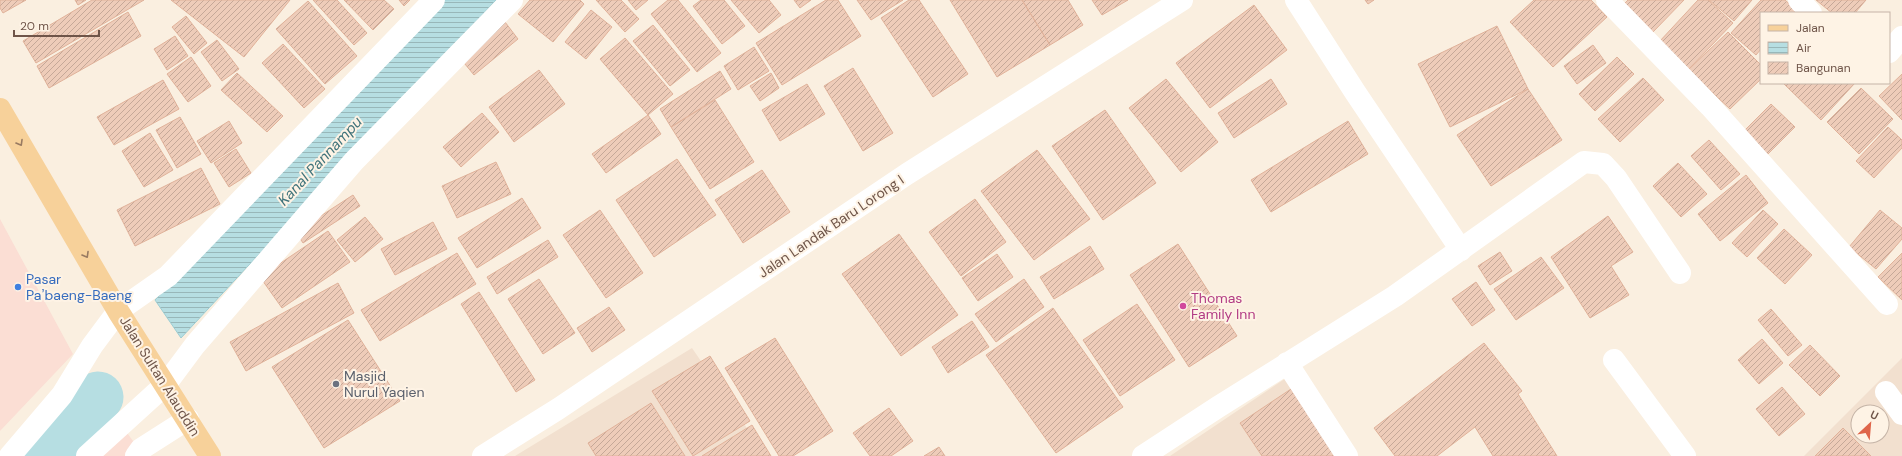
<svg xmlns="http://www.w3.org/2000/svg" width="1902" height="456" font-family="'DM Sans',sans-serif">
<defs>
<pattern id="water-rules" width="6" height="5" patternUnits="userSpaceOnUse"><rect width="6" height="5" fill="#b6dee2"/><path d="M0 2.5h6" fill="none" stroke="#98b7b9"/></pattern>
<pattern id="building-hatch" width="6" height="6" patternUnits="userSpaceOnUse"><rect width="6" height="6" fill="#eeccb9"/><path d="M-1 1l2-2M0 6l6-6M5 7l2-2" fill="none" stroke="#c5a898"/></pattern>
</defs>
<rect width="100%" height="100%" fill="#faefe0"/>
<path fill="#f2e0cf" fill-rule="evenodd" d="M692,348l74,108h-251z
M1902,358v98h-98zM1858,412h24v24h-24z
M1301,368l56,88h-187z"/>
<path fill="#fbded4" d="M0,219l73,135 -73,77z
M122,426l22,30h-57z"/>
<path fill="url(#water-rules)" stroke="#9dcdd3" d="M443,0h53l-315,338 -26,-38z
M85,386l18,26 -41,44h-40l51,-54z"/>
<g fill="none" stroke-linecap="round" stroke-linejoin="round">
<path stroke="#b6dee2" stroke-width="51" d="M43,456l55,-59"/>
</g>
<path fill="url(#building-hatch)" stroke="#e0b29a" d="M0,0h26l-23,13 -3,-5z
M75,0h11l-8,5z
M92,0h52l-108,63 -13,-22z
M171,0h119l-46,57z
M313,0h24l30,33 -13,12z
M344,0h40l10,9 -21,21z
M399,0h11l-6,6z
M530,0h50l4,4 -31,38 -35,-28z
M596,0h25l18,19 -14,13z
M628,0h20l-12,10z
M668,0h10l43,53 -24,19 -46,-58z
M701,0h23l21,26 -23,18 -29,-38z
M731,0h38l12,15 -22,18z
M794,0h17l-11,8z
M826,0h12l23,36 -79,49 -26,-42z
M857,0h46l-32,20z
M909,0h10l49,74 -35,23 -52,-79z
M950,0h72l28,45 -53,32z
M1022,0h46l15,25 -33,20z
M1092,0h36l-26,15z
M1365,0h9l-6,4z
M1534,0h57l16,17 -54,50 -43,-45z
M1628,0h56l-31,32 -29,-28z
M1698,0h10l25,23 -45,47 -29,-28z
M1709,0h43l-18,21z
M1761,0h24l11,10 -3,3h-32v36l-5,6 -25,-22z
M1816,0h50l-11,13h-23z
M308,1l49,55 -32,28 -49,-55z
M1254,5l33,45 -77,58 -34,-45z
M591,10l21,17 -26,32 -21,-17z
M128,12l13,24 -92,52 -12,-22z
M186,16l21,27 -13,11 -22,-27z
M505,22l13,17 -44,36 -14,-17z
M653,25l37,45 -20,16 -37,-45z
M1497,26l31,63 -78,38 -32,-63z
M1728,32l33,33v14l-31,30 -42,-39z
M175,36l13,20 -21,14 -13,-21z
M625,38l48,56 -25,21 -48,-56z
M217,40l22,29 -17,12 -21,-29z
M283,44l42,45 -21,19 -42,-45z
M1593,45l13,18 -29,21 -13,-18z
M754,47l15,24 -31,19 -14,-24z
M191,57l20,29 -23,16 -21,-28z
M1617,57l17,17 -39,37 -16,-17z
M853,68l40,65 -30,18 -39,-65z
M539,70l26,34 -51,38 -25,-35z
M720,71l11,18 -60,38 -11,-18z
M237,73l46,43 -16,16 -46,-42z
M771,73l8,15 -19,13 -10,-15z
M1902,74v46l-23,-24z
M1643,78l21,22 -44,42 -22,-23z
M1166,79l52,63 -37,30 -52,-64z
M1271,79l16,25 -53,34 -16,-25z
M163,80l16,29 -65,36 -17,-28z
M1783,83h72l-34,37z
M807,84l18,30 -45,27 -18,-31z
M1861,88l32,31 -34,35 -32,-32z
M1528,89l34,51 -71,46 -34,-51z
M715,100l39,62 -44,27 -39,-62z
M1771,104l24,23 -30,30 -24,-23z
M1105,110l51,73 -53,37 -51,-74z
M482,113l17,19 -38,35 -18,-20z
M648,115l13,19 -55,39 -14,-19z
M180,117l21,37 -24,14 -21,-38z
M229,121l13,22 -31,20 -14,-22z
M1348,121l20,33 -97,58 -20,-32z
M1888,127l14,13v8l-28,30 -18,-17z
M150,133l23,37 -29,17 -22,-36z
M1709,140l31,34 -19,16 -30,-34z
M236,149l15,24 -22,14 -15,-24z
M1037,150l53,69 -56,41 -53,-69z
M677,159l39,56 -62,42 -38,-57z
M496,162l15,32 -54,24 -15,-32z
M1678,163l29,31 -26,23 -28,-31z
M201,168l19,36 -85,42 -18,-36z
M762,170l28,42 -47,31 -28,-43z
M1746,175l22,28 -48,38 -22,-27z
M353,195l7,11 -57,37 -7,-11z
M522,198l19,30 -64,40 -19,-30z
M975,199l31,43 -45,34 -32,-44z
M600,210l43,63 -37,25 -43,-63z
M1763,210l15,14 -31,33 -15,-14z
M1880,210l22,18v11l-26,30 -27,-22z
M1608,216l25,36 -22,14 18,29 -39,23 -39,-61z
M365,217l18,22 -28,23 -18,-22z
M433,222l14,27 -52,26 -14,-26z
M1784,229l28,26 -27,29 -28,-26z
M328,231l22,31 -68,46 -22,-31z
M899,234l59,81 -57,41 -59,-82z
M548,240l10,17 -61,37 -10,-17z
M1178,244l59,92 -48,31 -59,-92z
M1090,246l14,23 -50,30 -14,-22z
M1500,252l12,19 -22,14 -12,-19z
M457,253l19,31 -96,57 -19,-31z
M1902,253v47l-24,-23z
M997,254l16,23 -35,24 -16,-23z
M1541,257l23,31 -48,32 -22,-31z
M539,279l36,54 -32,21 -35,-55z
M1024,279l20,28 -48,35 -21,-28z
M1476,282l19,28 -23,16 -20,-27z
M338,283l16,30 -108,58 -16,-29z
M479,292l56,88 -19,12 -55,-88z
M1137,304l38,56 -55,36 -37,-56z
M609,307l16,23 -33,22 -15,-24z
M1053,308l70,99 -67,46 -70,-98z
M1771,309l31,36 -14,11 -30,-36z
M348,320l52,81 -76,47 -52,-81z
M972,321l17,26 -41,26 -16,-26z
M775,338l58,93 -40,25h-14l-54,-88z
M1762,339l21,24 -24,21 -21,-24z
M1484,343l38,48 -4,3 39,62h-64l-18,-29 -38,29h-42l-21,-28z
M1810,345l30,31 -20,20 -31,-31z
M710,356l40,65 -57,35 -41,-65z
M1782,387l23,27 -26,22 -23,-27z
M1291,389l44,67h-73l-22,-33z
M651,403l34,53h-89l-8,-13z
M889,408l24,33 -22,15h-21l-17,-23z
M752,425l19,31h-69z
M1843,428l28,28h-56z
M939,447l6,9h-21z"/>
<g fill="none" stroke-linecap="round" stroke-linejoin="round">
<path stroke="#fff" stroke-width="22" d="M1296,0l59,92 106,158
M1607,0l103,106 177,198
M1799,0l12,13
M1889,52l13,-15
M1614,360l71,96
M1287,363l60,93
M1886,392l16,22
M10,456l52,-61 30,-49 26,-35 50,-35 266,-276
M87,456l79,-72 29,-39 159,-184 158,-161
M136,456l5,-7 47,-30
M483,456l75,-47 349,-235 275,-174
M1143,456l75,-49 177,-111 189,-134 19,2 13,14 64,95"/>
<path stroke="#f7d19a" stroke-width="22" d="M0,109l118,202 92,145"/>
</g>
<defs><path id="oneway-chevron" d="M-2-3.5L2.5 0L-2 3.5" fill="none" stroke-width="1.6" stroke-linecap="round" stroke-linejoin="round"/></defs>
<g stroke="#987a61">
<use href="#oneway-chevron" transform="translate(20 143) rotate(60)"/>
<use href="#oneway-chevron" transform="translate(86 255) rotate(60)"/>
</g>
<circle fill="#3f7fe0" stroke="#fef3e5" stroke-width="1.5" cx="18" cy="287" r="4"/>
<circle fill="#d1479c" stroke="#fef3e5" stroke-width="1.5" cx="1183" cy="306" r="4"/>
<circle fill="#6b7280" stroke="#fef3e5" stroke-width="1.5" cx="336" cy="384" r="4"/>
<g text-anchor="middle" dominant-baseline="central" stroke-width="4" stroke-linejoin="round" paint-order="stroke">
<g font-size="14" fill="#6f5549" stroke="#fef3e5">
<text transform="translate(831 226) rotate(-34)">Jalan Landak Baru Lorong I</text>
<text transform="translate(160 376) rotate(58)">Jalan Sultan Alauddin</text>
</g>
<g font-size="14" fill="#366cbe" stroke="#fef3e5" text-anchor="start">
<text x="26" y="279">Pasar<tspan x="26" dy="16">Paʼbaeng-Baeng</tspan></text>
</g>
<g font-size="14" fill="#b23c85" stroke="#fef3e5" text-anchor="start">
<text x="1191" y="298">Thomas<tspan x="1191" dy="16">Family Inn</tspan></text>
</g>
<g font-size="14" fill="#5b616d" stroke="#fef3e5" text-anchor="start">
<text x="344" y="376">Masjid<tspan x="344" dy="16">Nurul Yaqien</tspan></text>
</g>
<g font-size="15" font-style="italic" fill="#41747b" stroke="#fef3e5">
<text transform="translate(320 161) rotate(-47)">Kanal Pannampu</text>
</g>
</g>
<rect x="1760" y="12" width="130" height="72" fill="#fef3e5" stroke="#c5b4a7"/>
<rect x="1768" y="25" width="20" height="6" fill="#f7d19a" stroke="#c5b4a7"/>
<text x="1796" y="32" font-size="12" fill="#6f5549">Jalan</text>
<rect x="1768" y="42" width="20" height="12" fill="url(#water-rules)" stroke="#c5b4a7"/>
<text x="1796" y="52" font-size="12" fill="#6f5549">Air</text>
<rect x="1768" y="62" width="20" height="12" fill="url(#building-hatch)" stroke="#c5b4a7"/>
<text x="1796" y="72" font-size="12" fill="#6f5549">Bangunan</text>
<g transform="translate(1870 424) rotate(26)"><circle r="19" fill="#fef3e5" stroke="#c5b4a7"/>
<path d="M0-3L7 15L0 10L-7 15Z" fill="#df654a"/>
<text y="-6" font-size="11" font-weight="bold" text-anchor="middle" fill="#6f5549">U</text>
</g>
<path d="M14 30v6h85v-6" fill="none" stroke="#6f5549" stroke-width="2"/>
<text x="20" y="30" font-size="12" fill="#6f5549" stroke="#fef3e5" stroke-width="3" paint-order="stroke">20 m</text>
</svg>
